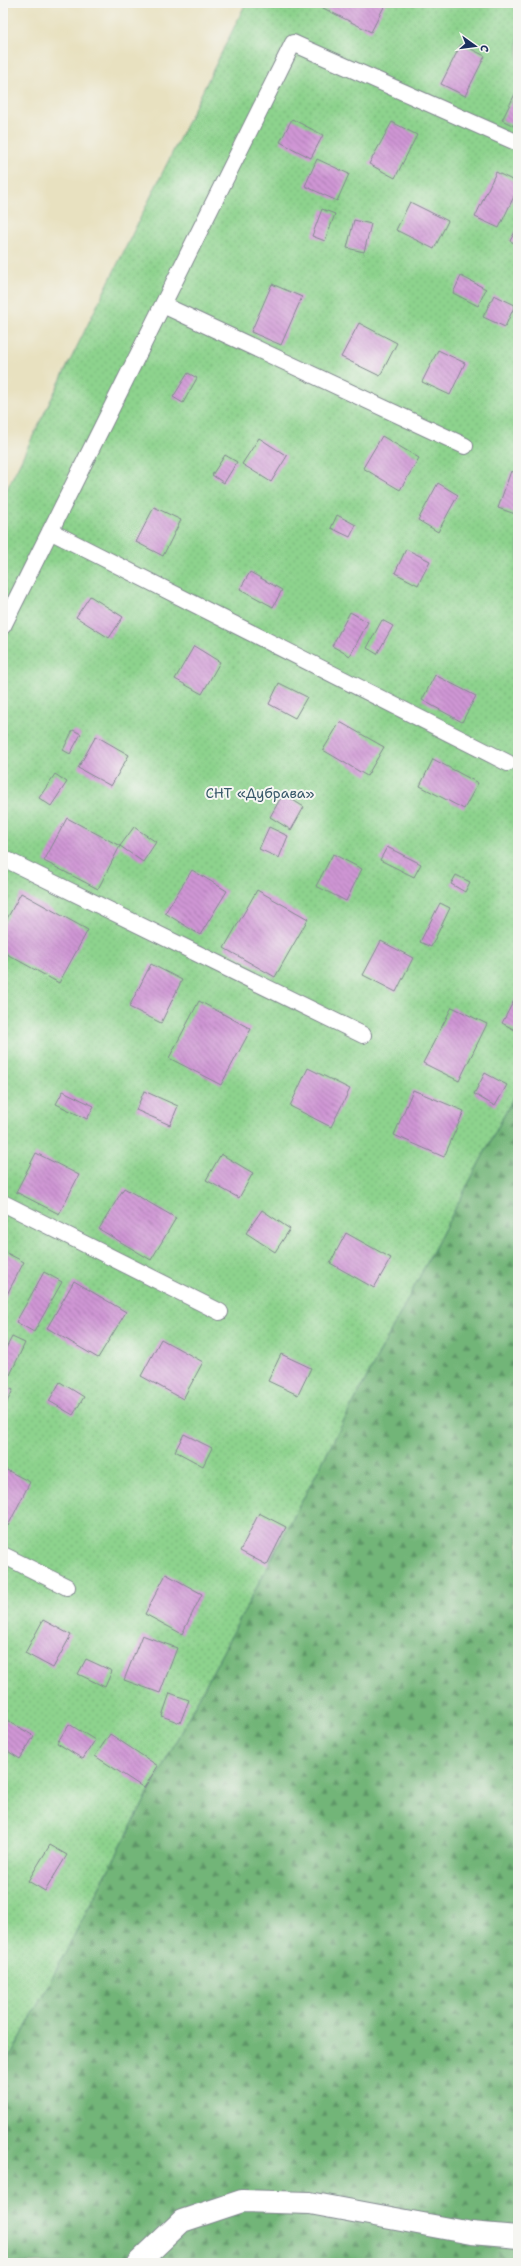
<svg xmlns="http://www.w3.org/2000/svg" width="521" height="2266" font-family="'Shantell Sans',sans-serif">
<defs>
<pattern id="grass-dots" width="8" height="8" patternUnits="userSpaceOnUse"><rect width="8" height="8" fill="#8dd38d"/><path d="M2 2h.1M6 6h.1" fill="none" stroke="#79b57c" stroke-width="1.8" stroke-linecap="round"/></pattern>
<pattern id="forest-firs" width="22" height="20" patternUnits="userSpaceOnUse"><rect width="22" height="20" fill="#72b578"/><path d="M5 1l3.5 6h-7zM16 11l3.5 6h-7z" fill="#5d9466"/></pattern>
<pattern id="building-back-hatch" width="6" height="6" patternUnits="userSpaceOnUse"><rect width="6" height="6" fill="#cf95d4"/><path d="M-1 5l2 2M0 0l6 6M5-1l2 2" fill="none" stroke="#a77aaf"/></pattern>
</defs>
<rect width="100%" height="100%" fill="#f6f6f2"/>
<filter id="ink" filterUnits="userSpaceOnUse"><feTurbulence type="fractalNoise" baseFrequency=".025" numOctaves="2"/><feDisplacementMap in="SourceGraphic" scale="8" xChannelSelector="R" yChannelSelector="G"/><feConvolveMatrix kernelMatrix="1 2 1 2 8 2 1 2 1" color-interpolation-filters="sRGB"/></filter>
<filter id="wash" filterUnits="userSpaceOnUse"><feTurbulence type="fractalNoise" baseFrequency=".012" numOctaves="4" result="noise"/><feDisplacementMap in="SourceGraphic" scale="16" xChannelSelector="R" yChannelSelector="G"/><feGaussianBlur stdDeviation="0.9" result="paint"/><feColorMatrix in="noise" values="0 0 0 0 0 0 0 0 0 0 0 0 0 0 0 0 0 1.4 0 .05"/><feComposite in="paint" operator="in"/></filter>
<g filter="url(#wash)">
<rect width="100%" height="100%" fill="#e8e1c0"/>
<path fill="url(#grass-dots)" stroke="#548176" d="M246,3h272v1086l-515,982v-1574z"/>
<path fill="url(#forest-firs)" stroke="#46726b" d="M518,1089v1174h-515v-192z"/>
<g id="blocks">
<path fill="url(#building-back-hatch)" d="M326,3h60l-15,29 -48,-24z
M461,44l24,12 -20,40 -24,-12z
M518,88v40l-16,-8z
M292,119l31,16 -12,23 -31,-16z
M392,122l25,13 -22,43 -26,-14z
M317,159l32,15 -12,27 -32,-15z
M496,172l22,11v5l-19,40 -24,-11z
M410,202l38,19 -14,28 -38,-19z
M322,209l13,5 -10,27 -13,-5z
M354,220l17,4 -7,28 -17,-4z
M518,226v19l-8,-4z
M461,276l25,13 -8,17 -25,-13z
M272,284l30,13 -21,48 -30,-13z
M494,295l21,10 -10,22 -22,-10z
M359,323l38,20 -17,33 -39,-19z
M438,350l27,13 -15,32 -28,-13z
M188,373l9,5 -14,25 -10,-6z
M382,436l37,22 -19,32 -37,-22z
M259,438l28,18 -16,26 -29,-18z
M225,455l12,7 -13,21 -12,-8z
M511,471l7,3v41l-20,-7z
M438,483l20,12 -20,37 -20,-12z
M154,507l27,13 -18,36 -27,-14z
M337,515l19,10 -6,12 -19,-9z
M406,549l24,12 -12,24 -23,-12z
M250,572l32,18 -9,17 -33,-18z
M90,596l33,21 -14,21 -33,-21z
M350,612l18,10 -18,34 -18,-10z
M382,620l11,6 -16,28 -10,-6z
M194,646l26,16 -18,32 -27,-15z
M435,675l41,21 -14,26 -40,-22z
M279,683l28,14 -12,21 -26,-14z
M340,722l44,25 -17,29 -44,-26z
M73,730l8,4 -11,20 -7,-4z
M96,736l33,19 -18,31 -33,-18z
M433,759l45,24 -14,26 -44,-23z
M55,774l12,8 -16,24 -12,-8z
M283,794l21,13 -13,23 -21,-13z
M67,818l53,28 -22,43 -54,-28z
M134,827l22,15 -13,20 -23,-16z
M269,827l19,9 -9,22 -20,-9z
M387,847l34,17 -7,13 -34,-17z
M333,854l29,15 -16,32 -30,-15z
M192,870l35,21 -27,44 -35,-22z
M456,875l14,7 -5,10 -14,-8z
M257,890l51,29 -33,58 -51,-29z
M21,893l67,37 -29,53 -56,-31v-26z
M440,903l10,5 -19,39 -11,-5z
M381,941l32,17 -17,34 -33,-17z
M151,964l31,16 -21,43 -32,-16z
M518,993v33l-3,4 -13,-7z
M199,1001l52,28 -30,56 -52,-27z
M452,1007l35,17 -28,57 -36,-18z
M308,1068l42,21 -19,38 -41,-21z
M485,1073l22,12 -12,21 -21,-12z
M413,1090l51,21 -20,46 -50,-22z
M63,1091l31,15 -7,13 -31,-15z
M144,1091l34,15 -8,19 -34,-15z
M36,1153l43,22 -20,39 -43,-22z
M221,1154l32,19 -14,25 -33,-18z
M124,1188l52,30 -25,42 -52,-31z
M262,1210l28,19 -15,23 -29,-19z
M346,1233l45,25 -17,30 -44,-25z
M3,1251l21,11 -20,38 -1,-1z
M44,1272l18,10 -28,50 -18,-10z
M74,1281l52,31 -28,46 -51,-30z
M12,1337l13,6 -15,32 -7,-3v-18z
M161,1339l42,23 -20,37 -42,-23z
M281,1354l30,14 -13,27 -30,-14z
M60,1382l24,15 -11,18 -24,-14z
M3,1385l10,5 -8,16 -2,-1z
M184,1434l28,14 -9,18 -28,-15z
M3,1468l27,14 -22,44 -5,-3z
M259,1513l27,14 -19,38 -27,-14z
M166,1574l36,20 -20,40 -37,-20z
M43,1620l28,15 -18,33 -28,-15z
M142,1635l35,13 -17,45 -36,-13z
M86,1659l26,12 -7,16 -27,-13z
M170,1693l19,7 -9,23 -18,-7z
M3,1718l31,18 -14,23 -17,-11z
M69,1724l26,16 -12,19 -26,-16z
M110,1734l48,32 -14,22 -49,-32z
M50,1845l17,10 -22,36 -17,-10z"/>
</g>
</g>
<g filter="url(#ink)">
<use href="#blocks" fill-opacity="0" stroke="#82888f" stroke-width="1"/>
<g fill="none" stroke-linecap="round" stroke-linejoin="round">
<defs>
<path id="lane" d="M163,305l302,141
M50,531l458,232
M3,626l290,-583 225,100
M3,858l360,177
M3,1203l217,109
M3,1555l64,32"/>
<path id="street" d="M138,2263l44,-42 60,-20 68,2 161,30 47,4"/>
</defs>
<use href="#lane" stroke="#82888f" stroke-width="18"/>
<use href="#street" stroke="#82888f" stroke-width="24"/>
<use href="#lane" stroke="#fff" stroke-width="16"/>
<use href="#street" stroke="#fff" stroke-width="22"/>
</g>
</g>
<g text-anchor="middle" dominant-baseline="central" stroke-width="4" stroke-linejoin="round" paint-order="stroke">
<g font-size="14" fill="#38586a" stroke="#f6f6f2">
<text x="260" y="793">СНТ «Дубрава»</text>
</g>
</g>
<rect width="521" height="2266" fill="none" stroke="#f6f6f2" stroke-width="16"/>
<g transform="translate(475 46) rotate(104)" stroke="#f6f6f2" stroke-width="3" paint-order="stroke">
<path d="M0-3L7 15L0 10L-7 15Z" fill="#1b2f5e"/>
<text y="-6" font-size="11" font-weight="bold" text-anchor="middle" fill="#1b2f5e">С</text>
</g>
</svg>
